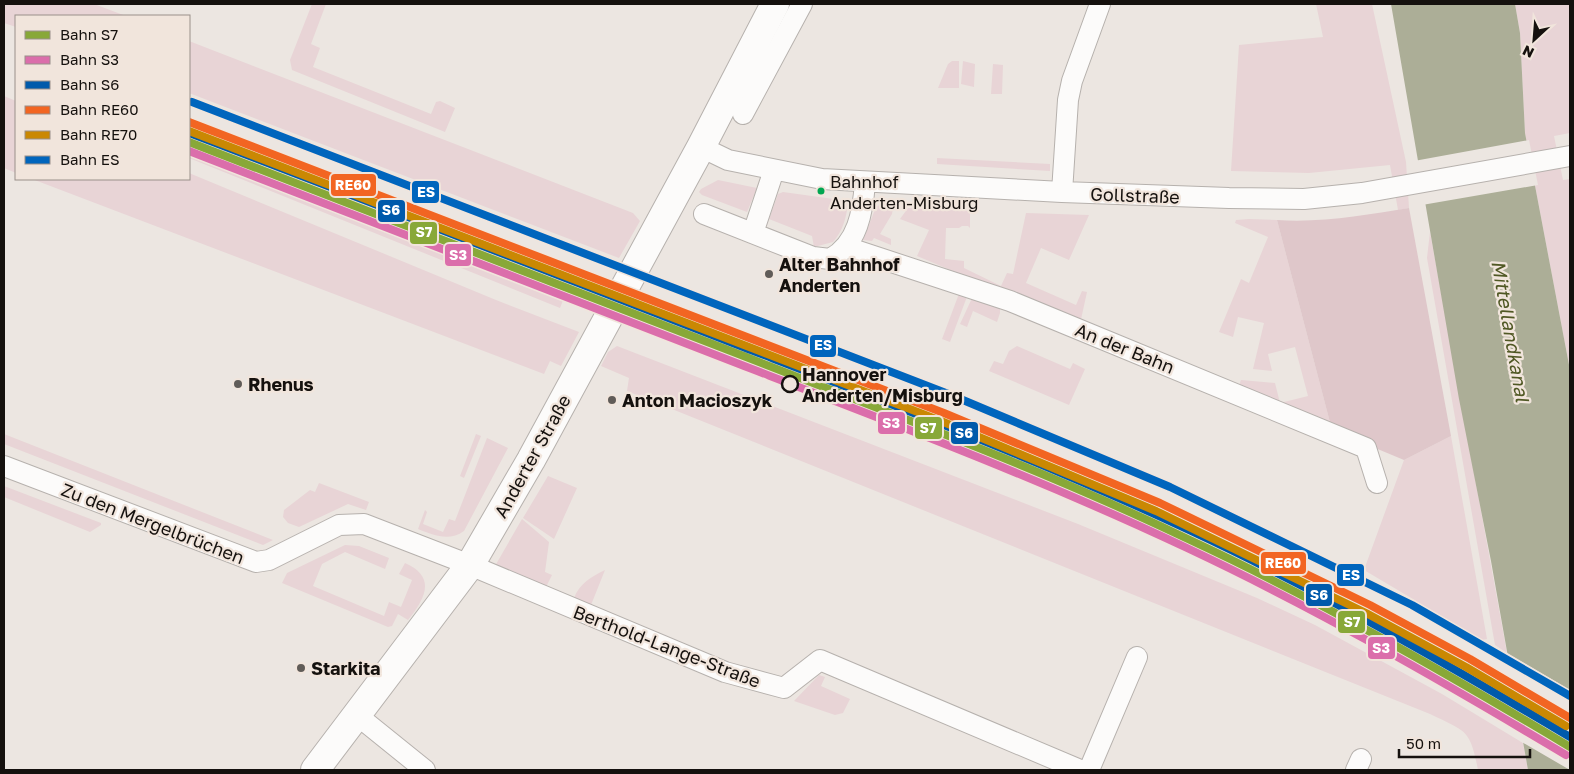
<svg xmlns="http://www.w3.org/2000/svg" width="1574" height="774" font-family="'Golos Text',sans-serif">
<rect width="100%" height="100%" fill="#ece6e1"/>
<path fill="#e8d4d6" d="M4,4h90l32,12h-110v11l-12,-4z
M312,4h14l-15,40 9,4 -7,19 118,47 5,-12 4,-1 15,7 -10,24 -153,-62 -2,-10z
M1316,4h56l34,158 3,46 -11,2 -8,-45 -81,8 -78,-2 8,-126 84,-8z
M1515,4h55v129l-16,3 9,44 7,-1v191l-45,-237 -5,-100z
M189,41l444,172 7,8 -21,37 -430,-165z
M952,61h7v27h-21l10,-24z
M963,61l12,3 -1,23 -13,-3z
M993,64l10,1 -1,29h-11z
M4,96l12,5v72l-12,-5z
M189,149l377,144 -6,15 -371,-150z
M937,158l113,6v7l-113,-7z
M189,173l307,127 83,32 -18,34 -11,-5 -6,13 -512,-195h157z
M718,180l39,8 -10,24 -45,-17 -3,-3 2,-3z
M783,192l65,9c-1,15 -5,30 -15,41l-19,5 -2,-11 -43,-17 9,-25z
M881,204l12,4 -1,6 -12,20 11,5v6l-17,-7 -2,3 -9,-1 13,-33z
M908,208l62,3v17l-2,-2h-6l-3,2h-13l-1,31 19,2v7l37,18 6,-13 6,1 13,-61 63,2 -20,45 -28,-12 -15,35 50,22 6,-14 5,1 -7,32 -163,-68 12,-26 -29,-11z
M1249,219l28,1 55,210 -95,-39 4,-11 34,3 5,20 28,-7 -13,-49 -27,7 4,17 -19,-2 11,-46 -26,-6 -5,20 -14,-5 22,-53 8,4 19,-46 -33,-14 1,-3z
M1430,232l77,421 -12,-8 -68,-387z
M960,291l8,3 -18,48 -8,-3z
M973,296l27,9v8l-3,9 -24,-11 -6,16 -7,-3z
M617,346l461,178 179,74 58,27 127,69 81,49 5,27h-50c-8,-41 -11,-38 -48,-56l-803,-323 2,-13 -28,-12 7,-14z
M1017,346l53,23 3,-6 12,6 -16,36 -80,-34 5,-10 9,3 6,-13z
M4,434l269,106 -10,5 -259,-101z
M476,434l5,2 -17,42 -4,-2z
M1451,436l36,203 -5,1 -118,-70 40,-110z
M487,438l21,10 -44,83c-15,11 -31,4 -46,-2l7,-19 2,2 -4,12 20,8 6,-13 6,2z
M548,476l29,12 -23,51 -31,-21z
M319,483l50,19 -3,8 -18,-6 -49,23 -11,-4 -5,-6 1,-7 26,-20 5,2z
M4,486l97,37v2l-11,7 -86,-35z
M522,519l27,23 -4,30 7,3 -6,12 -51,-21z
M345,545l14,1 30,12 -4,11 -40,-17 -23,12 -9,22 71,30 5,-14 12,5 11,-27 -13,-6 6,-11c32,14 20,36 3,57l-10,-6 -6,12 -4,1 -106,-44 5,-10z
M605,570l-14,35 -17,-7c6,-15 17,-21 31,-28z
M819,675l6,2 -4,9 29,13 -7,14 -8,2 -41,-14z"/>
<path fill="#dfc7ca" d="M1409,208l42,228 -47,24 -72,-30 -55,-210c45,3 89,-5 132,-12z"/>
<path fill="#acae97" d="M1391,4h124l5,29 5,100 45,237v400h-42l-37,-209 -32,-162z"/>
<path fill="#ece6e1" d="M1529,140l9,45 -116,20 -8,-44z
M1504,651l66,39v40l-58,-35z
M1512,698l58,35v37l-50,-29z"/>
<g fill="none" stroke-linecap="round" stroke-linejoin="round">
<defs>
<path id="street" d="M743,114l59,-110
M701,147l27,13 94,19 240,13 167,6 75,1 58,-6 208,-37
M1062,192l6,-92 4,-19 28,-77
M704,214l109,43 17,2c28,-15 33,-48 35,-77
M753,233l21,-63
M846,247l164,54 356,147 11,35
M4,466l252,96 13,-2 70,-35 25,-1 106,41 255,107 59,16 36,-28 260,110
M358,716l67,54
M1089,770l48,-113
M1356,770l5,-11"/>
<path id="secondary" d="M315,770l155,-205 61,-105 170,-313 74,-143"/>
</defs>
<use href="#street" stroke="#b6b1ad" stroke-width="22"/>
<use href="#secondary" stroke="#b6b1ad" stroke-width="30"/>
<use href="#street" stroke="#fcfbfa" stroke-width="20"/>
<use href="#secondary" stroke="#fcfbfa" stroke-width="28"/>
<defs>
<path id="rail-1" d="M189,142c184,71 368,142 552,213 151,59 303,115 449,185 131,61 256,133 380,207"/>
<path id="rail-2" d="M189,151c183,71 367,142 550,213 151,58 302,115 448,184 130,61 255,133 379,207"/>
<path id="rail-3" d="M192,134c184,70 368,142 551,213 151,58 302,115 448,184 131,61 256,133 379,206"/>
<path id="rail-4" d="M189,122l755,291 216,90 210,102 100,54 100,59"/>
<path id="rail-5" d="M189,131l752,290 215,90 210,102 100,54 100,59"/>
<path id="rail-6" d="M192,102l759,293 219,92 242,118 158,91"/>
</defs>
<use href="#rail-1" stroke="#f1e5dc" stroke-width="11"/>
<use href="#rail-2" stroke="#f1e5dc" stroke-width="11"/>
<use href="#rail-3" stroke="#f1e5dc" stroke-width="11"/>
<use href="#rail-4" stroke="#f1e5dc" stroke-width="11"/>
<use href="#rail-5" stroke="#f1e5dc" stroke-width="11"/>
<use href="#rail-6" stroke="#f1e5dc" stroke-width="11"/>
<use href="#rail-1" stroke="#88a838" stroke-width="8"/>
<use href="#rail-2" stroke="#db6eab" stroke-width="8"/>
<use href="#rail-3" stroke="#005aab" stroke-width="8"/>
<use href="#rail-4" stroke="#f26522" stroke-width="8"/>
<use href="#rail-5" stroke="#ca8803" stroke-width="8"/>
<use href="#rail-6" stroke="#0065bd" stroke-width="8"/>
</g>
<circle fill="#00a651" stroke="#f1e5dc" stroke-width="2" cx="821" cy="191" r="4.5"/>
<g fill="#605c58" stroke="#f1e5dc" stroke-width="2">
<circle cx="769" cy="274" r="5"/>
<circle cx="238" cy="384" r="5"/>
<circle cx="612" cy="400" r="5"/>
<circle cx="301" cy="668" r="5"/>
</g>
<circle fill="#f1e5dc" stroke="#15110e" stroke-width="2.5" cx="790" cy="384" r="8"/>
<g text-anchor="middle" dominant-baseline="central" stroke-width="4.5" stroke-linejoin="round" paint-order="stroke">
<g font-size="17" fill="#15110e" stroke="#f1e5dc" text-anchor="start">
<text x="830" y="181">Bahnhof<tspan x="830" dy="21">Anderten-Misburg</tspan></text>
</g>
<g font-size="18" fill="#15110e" stroke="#f1e5dc">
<text transform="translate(1135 195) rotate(2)">Gollstraße</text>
<text transform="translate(1125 348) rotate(22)">An der Bahn</text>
<text transform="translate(532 456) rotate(-61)">Anderter Straße</text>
<text transform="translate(153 523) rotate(21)">Zu den Mergelbrüchen</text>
<text transform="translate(667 646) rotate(21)">Berthold-Lange-Straße</text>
</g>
<g font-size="18" font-weight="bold" fill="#15110e" stroke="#f1e5dc" text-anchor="start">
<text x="779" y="264">Alter Bahnhof<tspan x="779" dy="21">Anderten</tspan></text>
<text x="248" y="384">Rhenus</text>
<text x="622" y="400">Anton Macioszyk</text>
<text x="311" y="668">Starkita</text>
</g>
<g font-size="18" font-weight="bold" fill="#15110e" stroke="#f1e5dc" text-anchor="start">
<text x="802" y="374">Hannover<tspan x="802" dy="21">Anderten/Misburg</tspan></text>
</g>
<g font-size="19" font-style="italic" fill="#505824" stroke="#f1e5dc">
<text transform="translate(1511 331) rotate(80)">Mittellandkanal</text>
</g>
</g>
<g stroke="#f1e5dc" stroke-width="2">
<rect x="330" y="173" width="47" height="24" rx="5" fill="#f26522"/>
<rect x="411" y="180" width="29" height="24" rx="5" fill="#0065bd"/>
<rect x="377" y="199" width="29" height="24" rx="5" fill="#005aab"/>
<rect x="409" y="221" width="29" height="24" rx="5" fill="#88a838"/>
<rect x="444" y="243" width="28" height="24" rx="5" fill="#db6eab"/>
<rect x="809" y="334" width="28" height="24" rx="5" fill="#0065bd"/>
<rect x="877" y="411" width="29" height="24" rx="5" fill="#db6eab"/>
<rect x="914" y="416" width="29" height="24" rx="5" fill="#88a838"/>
<rect x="950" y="421" width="29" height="24" rx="5" fill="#005aab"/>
<rect x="1260" y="551" width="47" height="24" rx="5" fill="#f26522"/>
<rect x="1336" y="563" width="29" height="24" rx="5" fill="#0065bd"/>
<rect x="1305" y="583" width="28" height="24" rx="5" fill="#005aab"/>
<rect x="1337" y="610" width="29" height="24" rx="5" fill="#88a838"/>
<rect x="1367" y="636" width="29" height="24" rx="5" fill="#db6eab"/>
</g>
<g font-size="14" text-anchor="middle" font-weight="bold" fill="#fff">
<text x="353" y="190">RE60</text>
<text x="426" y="197">ES</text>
<text x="391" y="215">S6</text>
<text x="424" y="237">S7</text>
<text x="458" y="260">S3</text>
<text x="823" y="350">ES</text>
<text x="891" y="428">S3</text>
<text x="928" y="433">S7</text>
<text x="964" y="438">S6</text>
<text x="1283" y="568">RE60</text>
<text x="1351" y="580">ES</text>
<text x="1319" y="600">S6</text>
<text x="1352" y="627">S7</text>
<text x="1381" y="653">S3</text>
</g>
<rect width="1574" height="774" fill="none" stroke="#15110e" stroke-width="10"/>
<rect x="15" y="15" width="175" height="165" fill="#f1e5dc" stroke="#99908a"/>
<rect x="25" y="31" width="25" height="8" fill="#88a838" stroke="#99908a"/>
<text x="60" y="40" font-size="15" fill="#15110e">Bahn S7</text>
<rect x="25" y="56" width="25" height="8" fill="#db6eab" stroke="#99908a"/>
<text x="60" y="65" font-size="15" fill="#15110e">Bahn S3</text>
<rect x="25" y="81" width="25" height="8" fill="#005aab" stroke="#99908a"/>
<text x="60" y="90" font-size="15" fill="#15110e">Bahn S6</text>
<rect x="25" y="106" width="25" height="8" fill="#f26522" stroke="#99908a"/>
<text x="60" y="115" font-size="15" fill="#15110e">Bahn RE60</text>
<rect x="25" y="131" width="25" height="8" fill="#ca8803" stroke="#99908a"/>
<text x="60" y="140" font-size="15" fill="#15110e">Bahn RE70</text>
<rect x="25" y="156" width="25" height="8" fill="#0065bd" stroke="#99908a"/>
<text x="60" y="165" font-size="15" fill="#15110e">Bahn ES</text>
<g transform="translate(1534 40) rotate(206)" stroke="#f1e5dc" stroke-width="4" paint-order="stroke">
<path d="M0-4L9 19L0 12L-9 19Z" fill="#15110e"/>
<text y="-8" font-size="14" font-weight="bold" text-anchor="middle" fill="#15110e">N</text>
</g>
<path d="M1399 749v8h131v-8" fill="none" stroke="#15110e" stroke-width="2.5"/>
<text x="1406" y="749" font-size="15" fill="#15110e" stroke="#f1e5dc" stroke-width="4" paint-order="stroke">50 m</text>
</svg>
